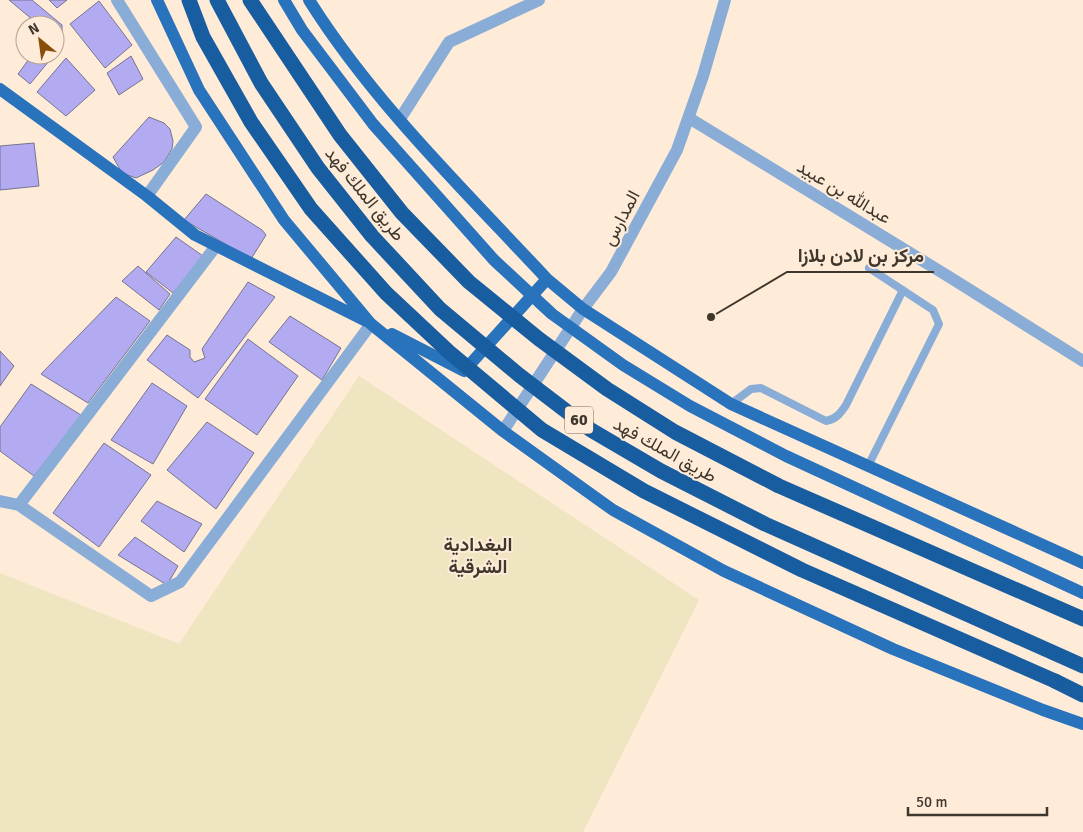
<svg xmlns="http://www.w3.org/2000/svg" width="1083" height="832" font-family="Signika,Vazirmatn,sans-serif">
<rect width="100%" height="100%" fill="#feebd8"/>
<path fill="#efe5c0" d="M359,376l340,224 -116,232h-583v-259l179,71z"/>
<path fill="#b3abf1" stroke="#76748f" d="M9,0h23l30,25v21l-7,8v-29h-16z
M49,0h18l-10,8z
M99,1l33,44 -27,23 -35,-44z
M32,55h22l-24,29 -12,-10z
M131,56l12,23 -24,16 -12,-22z
M66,58l29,32 -29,26 -29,-24z
M149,117l15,6 6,6 3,12 -1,8 -8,13 -11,8 -17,8 -14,-5 -9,-16z
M34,143l5,43 -39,4v-44z
M206,194l56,36 4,5 -15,24 -67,-39z
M176,237l27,19 -30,37 -27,-21z
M138,266l32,28 -11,16 -37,-29z
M248,282l27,15 -77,101 -51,-38 20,-25 23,15v7l4,5 11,-4 -3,-9z
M116,297l34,24 -62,82 -47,-29z
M290,316l51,32 -19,32 -53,-38z
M248,339l50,37 -41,59 -52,-36z
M0,351l14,15 -14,20z
M152,383l35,23 -34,58 -42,-24z
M31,384l50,31 -47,61 -34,-25v-24z
M207,422l47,31 -38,56 -49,-39z
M104,443l47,32 -52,72 -46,-34z
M157,501l45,23 -18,28 -43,-31z
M135,537l43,29 -11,19 -49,-30z"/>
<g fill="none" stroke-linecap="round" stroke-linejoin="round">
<path stroke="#89add6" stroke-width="8" d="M731,404l20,-15 10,-1 65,33c10,-2 14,-7 20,-16l57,-115
M868,466l71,-142 -6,-14 -64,-42"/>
<path stroke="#89add6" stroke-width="12" d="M117,0l79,127 -49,69
M689,118l262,160 132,83
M400,119l49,-77 90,-42
M503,431l80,-122 28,-37 66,-122 26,-74 22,-76
M0,501l19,4 197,-259
M19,505l132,91 29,-14 191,-258"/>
<path stroke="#2972bc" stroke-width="12" d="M157,0l42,90 85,130 87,104 132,107 110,79 111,61 169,78 150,61 40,14
M309,0c64,102 156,191 238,279l-83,92 -72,-37
M0,89l147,107 48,39 171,86
M547,279l36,30 148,95 352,159"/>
<path stroke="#175da0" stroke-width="15" d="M1055,681l28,14"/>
<path stroke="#2972bc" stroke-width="12" d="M284,0l18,30 71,94 121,136 58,54 71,51 67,41 96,50 297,137"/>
<path stroke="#175da0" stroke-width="15" d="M189,0l14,37 48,85 60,87 75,84 63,59 93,78 102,61 158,79 253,111
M217,0l44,83 57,85 54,68 68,73 79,66 72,55 70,41 104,53 318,142
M250,0l90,135 62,78 67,69 70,57 68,50 68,43 104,54 304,133"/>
</g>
<g text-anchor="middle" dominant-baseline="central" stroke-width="4" stroke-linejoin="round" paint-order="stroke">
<rect fill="#feebd8" stroke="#786c60" stroke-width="1" x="565" y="406.5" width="28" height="27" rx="4"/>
<g font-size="16" font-weight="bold" fill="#3f362c">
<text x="579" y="420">60</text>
</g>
<g font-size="18" fill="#3f362c" stroke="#feebd8">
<text transform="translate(844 192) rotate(31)">عبدالله بن عبيد</text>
<text transform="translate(365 194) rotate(51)">طريق الملك فهد</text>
<text transform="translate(621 218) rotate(-62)">المدارس</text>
<text transform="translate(665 450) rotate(29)">طريق الملك فهد</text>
</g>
<g font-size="19" font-weight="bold" fill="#3f362c" stroke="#feebd8">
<text x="478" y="545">البغدادية<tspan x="478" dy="22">الشرقية</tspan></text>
</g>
</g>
<path fill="none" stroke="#3f362c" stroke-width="2" d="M711 317L787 272H934"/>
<circle fill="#3f362c" stroke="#feebd8" stroke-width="2" cx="711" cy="317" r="5"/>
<g font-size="19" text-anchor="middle" font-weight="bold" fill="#3f362c" stroke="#feebd8" stroke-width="4" stroke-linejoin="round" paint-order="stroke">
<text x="861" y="262">مركز بن لادن بلازا</text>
</g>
<g transform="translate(40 40) rotate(331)"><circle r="24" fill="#feebd8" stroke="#b2a393"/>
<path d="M0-4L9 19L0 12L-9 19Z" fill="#8a4e0b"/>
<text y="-8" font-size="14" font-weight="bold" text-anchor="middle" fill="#3f362c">N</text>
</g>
<path d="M908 807v8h139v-8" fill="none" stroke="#3f362c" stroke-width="2.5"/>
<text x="916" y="807" font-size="15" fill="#3f362c" stroke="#feebd8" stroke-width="4" paint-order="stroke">50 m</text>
</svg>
